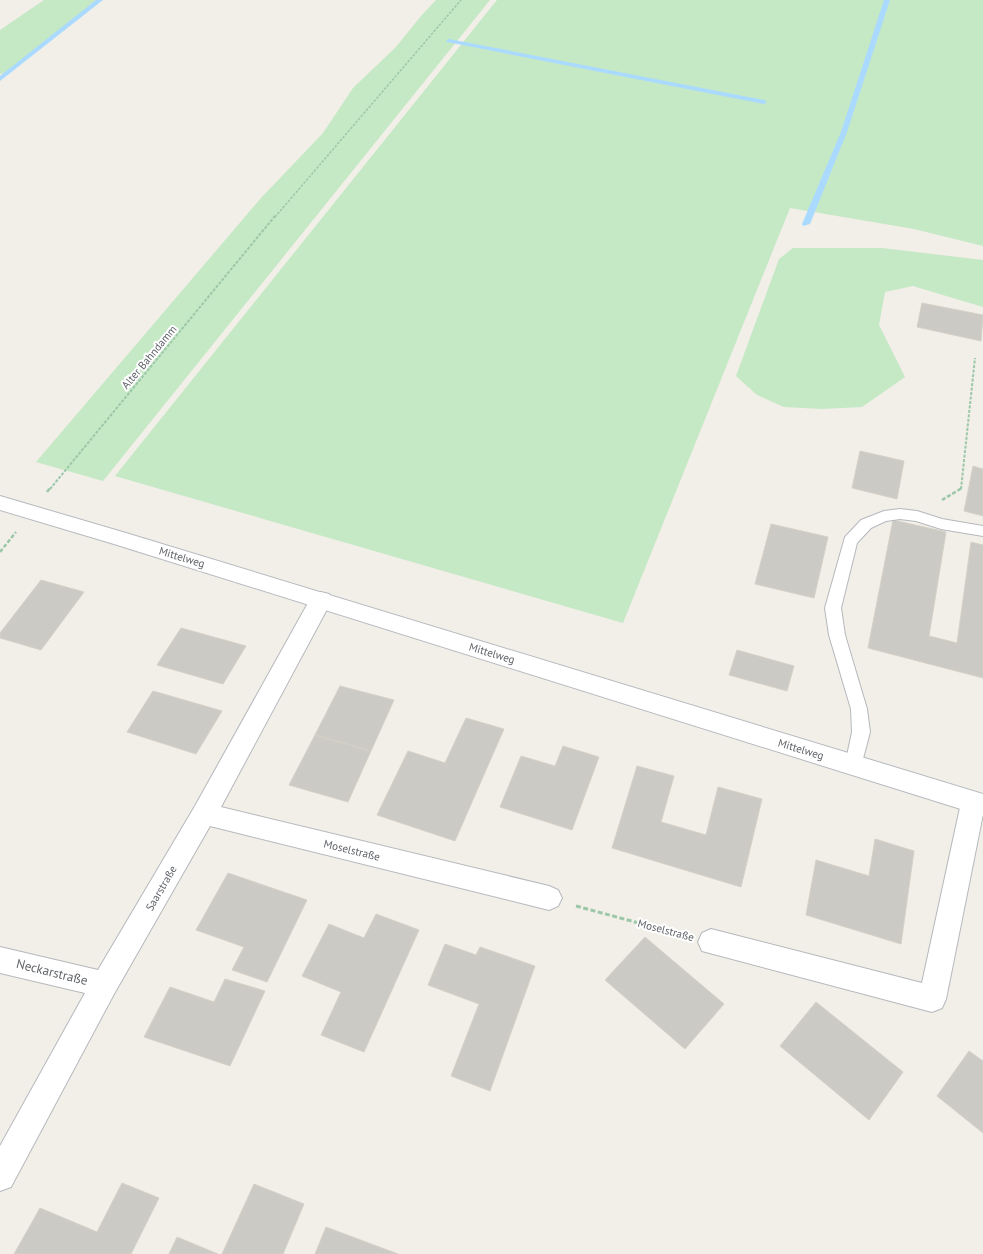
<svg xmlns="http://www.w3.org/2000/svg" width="983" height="1254" font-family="'PT Sans',sans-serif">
<rect width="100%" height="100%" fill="#f1efe8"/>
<path fill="#c5e8c5" d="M44,0h54l-93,73 -5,1v-44z
M436,0h54l-387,481 -67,-19 225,-264 62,-65 30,-45 43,-41 25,-31z
M497,0h486v246l-69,-17 -124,-21 -167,415 -508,-147z
M793,248h89l101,12v47l-70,-21 -28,6 -6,33 26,52 -43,30 -40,2 -38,-2 -27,-12 -21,-19 43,-117z"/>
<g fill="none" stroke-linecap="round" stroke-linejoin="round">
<path fill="#aadaff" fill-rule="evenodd" d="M96,0h7l-103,81v-5z
M884,0h6l-43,132 -37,92 -7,2 -1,-2 39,-92z
M449,39l315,61 3,2 -3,2 -317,-62 -1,-1z"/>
</g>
<path fill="#cccac5" stroke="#d6d1c6" d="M922,303l61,12 -2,26 -64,-14z
M860,451l44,10 -7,38 -45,-11z
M973,466l10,3v47l-19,-5z
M893,520l53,12 -17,104 28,7 14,-101 12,3v133l-115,-30z
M771,524l57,13 -14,61 -59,-14z
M41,580l43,12 -43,58 -41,-12v-5z
M181,628l65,18 -23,38 -66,-19z
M737,650l57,16 -7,25 -58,-16z
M340,686l54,14 -23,51 -56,-16z
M153,691l69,20 -26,43 -69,-22z
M466,718l38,11 -49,112 -78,-26 31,-64 37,12z
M315,735l56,16 -23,51 -59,-17z
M563,746l36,11 -27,73 -72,-23 21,-51 34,10z
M637,766l37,10 -13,46 45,13 12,-48 44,12 -21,88 -129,-39z
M875,839l39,12 -13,93 -95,-29 10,-55 53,16z
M228,873l79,27 -40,82 -35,-12 12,-23 -48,-17z
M376,914l43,16 -55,122 -43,-17 20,-43 -39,-16 27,-52 35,14z
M645,937l79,67 -39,45 -80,-69z
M445,944l31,11 4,-8 55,19 -45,125 -39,-15 28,-72 -51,-19z
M225,979l40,12 -35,75 -86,-29 26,-50 44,15z
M816,1002l87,70 -34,48 -89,-74z
M969,1051l14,10v72l-46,-37z
M122,1183l37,15 -28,56h-117l26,-46 57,24z
M254,1184l50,20 -21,50h-61z
M326,1227l72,27h-83z
M177,1237l41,17h-49z"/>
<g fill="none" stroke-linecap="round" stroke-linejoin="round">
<defs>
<path id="lane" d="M900,509l17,2 25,8 41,7v10l-42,-7 -25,-8 -16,-2 -14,2 -15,7 -14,15 -16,65 4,27 22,74 3,23 -10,38 -6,2 -6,-2 -3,-5 7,-33 -1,-23 -22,-74 -4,-27 20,-71 16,-17 23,-9z"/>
<path id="street" d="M321,592l8,2 3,6 -111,207 328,79 9,4 4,8 -4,8 -9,4 -339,-84 -96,168 -103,193 -11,4v-45l85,-153 -85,-20v-26l98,23 97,-164 118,-212z
M973,792l9,3 1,19 -37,185 -4,9 -10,4 -230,-61 -4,-9 4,-9 9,-4 211,54 39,-180 3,-8z"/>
<path id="secondary" d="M0,496l126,37 857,261v22l-869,-272 -114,-34z"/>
</defs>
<use href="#lane" stroke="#b5b8bc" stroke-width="2"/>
<use href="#street" stroke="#b5b8bc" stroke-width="2"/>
<use href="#secondary" stroke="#b6babf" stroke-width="2"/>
<path stroke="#9cc7a9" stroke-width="1.5" stroke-dasharray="2.5 1.5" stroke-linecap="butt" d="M275,217l186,-217"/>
<path stroke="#9cc7a9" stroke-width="2" stroke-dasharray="3 1.5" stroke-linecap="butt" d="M50,489l225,-273
M961,489l14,-131"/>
<path stroke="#9cc7a9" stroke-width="2.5" stroke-dasharray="4 2" stroke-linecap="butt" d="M47,492l3,-4
M942,500l20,-12
M0,552l16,-20"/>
<path stroke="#9cc7a9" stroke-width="3" stroke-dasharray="5 2.5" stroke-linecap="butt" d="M576,906l107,29"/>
<use href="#lane" fill="#fff" fill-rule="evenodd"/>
<use href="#street" fill="#fff" fill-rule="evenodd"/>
<use href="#secondary" fill="#fff" fill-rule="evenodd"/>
</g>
<g text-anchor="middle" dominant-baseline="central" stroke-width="4" stroke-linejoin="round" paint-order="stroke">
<g font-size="11" fill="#5f6368" stroke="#fff">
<text transform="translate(149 357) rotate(-50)">Alter Bahndamm</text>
<text transform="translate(182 557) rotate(17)">Mittelweg</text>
<text transform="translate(492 653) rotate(17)">Mittelweg</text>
<text transform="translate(801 749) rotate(17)">Mittelweg</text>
<text transform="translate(352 850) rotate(14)">Moselstraße</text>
<text transform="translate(161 888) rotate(-60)">Saarstraße</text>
<text transform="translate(666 930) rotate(15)">Moselstraße</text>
</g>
<g font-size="13" fill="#5f6368" stroke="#fff">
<text transform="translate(52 972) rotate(14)">Neckarstraße</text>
</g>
</g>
</svg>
